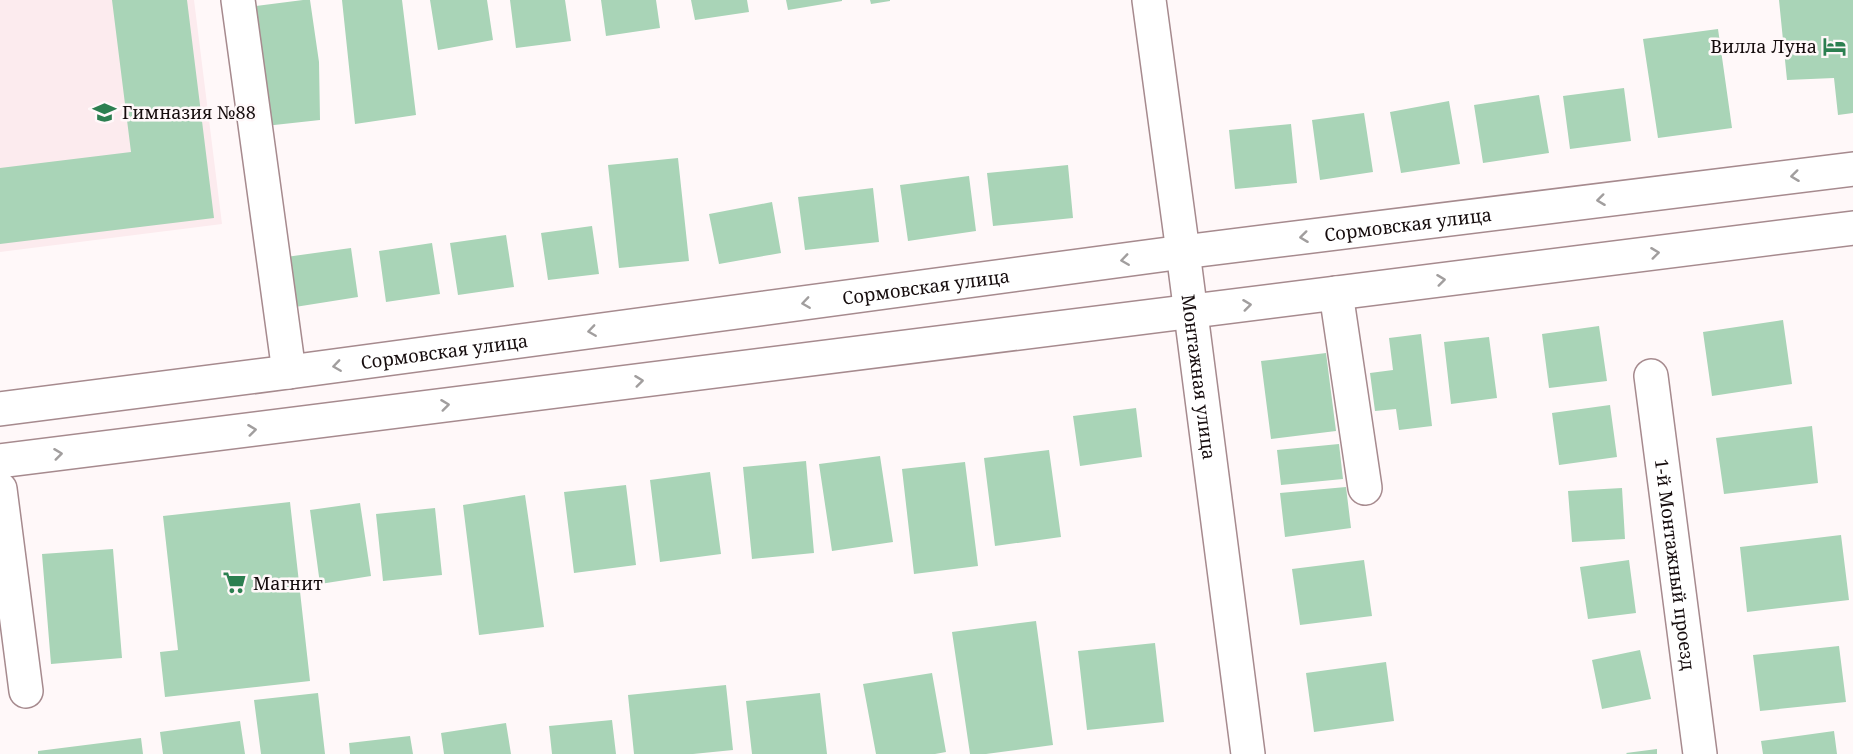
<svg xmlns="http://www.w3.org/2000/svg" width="1853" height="754" font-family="'Noto Serif',serif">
<rect width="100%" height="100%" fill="#fff8f9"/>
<path fill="#fcebee" d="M0,0h194l28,224 -222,28z"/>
<path fill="#a9d4b7" d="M112,0h75l27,218 -214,26v-76l131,-16z
M303,0h7l9,62 1,58 -55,6 -16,-119z
M342,0h60l14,115 -61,9z
M430,0h57l6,40 -55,10z
M510,0h55l6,41 -55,7z
M601,0h55l4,28 -54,8z
M691,0h56l2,12 -54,8z
M786,0h56v1l-54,9z
M870,0h20v1l-19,3z
M1779,0h74v113l-15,2 -4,-37 -47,2z
M1718,29l14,99 -74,10 -15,-99z
M1624,88l7,53 -61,8 -7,-53z
M1539,95l10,58 -66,10 -9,-58z
M1449,101l11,63 -59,9 -11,-61z
M1364,113l9,59 -53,8 -8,-60z
M1291,124l6,59 -62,6 -6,-59z
M678,158l11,103 -70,7 -11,-103z
M1068,165l5,53 -80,8 -6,-53z
M969,176l7,55 -68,10 -8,-56z
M873,188l6,54 -74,8 -7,-53z
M772,202l9,51 -62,11 -10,-50z
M592,226l7,48 -51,6 -7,-47z
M506,235l8,52 -56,8 -8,-52z
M432,243l8,51 -54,8 -7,-51z
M351,248l7,49 -63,10 -9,-50z
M1783,320l9,64 -80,12 -9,-64z
M1599,326l8,55 -58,7 -7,-54z
M1421,334l11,92 -33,4 -3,-21 -21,2 -5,-38 23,-3 -4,-32z
M1489,337l8,61 -46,6 -7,-62z
M1326,353l10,78 -65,8 -10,-78z
M1610,405l7,52 -58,8 -7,-52z
M1136,408l6,49 -62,9 -7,-50z
M1812,426l6,57 -94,11 -8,-56z
M1339,444l4,35 -62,6 -4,-35z
M1049,450l12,87 -66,9 -11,-88z
M880,456l13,86 -61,9 -13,-87z
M806,461l8,92 -62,6 -9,-92z
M965,462l13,104 -64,8 -12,-105z
M710,472l11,82 -61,8 -10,-82z
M626,485l10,80 -62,8 -10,-81z
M1346,487l5,41 -66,9 -5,-44z
M1622,488l3,51 -53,3 -4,-51z
M525,495l19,132 -65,8 -16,-130z
M290,502l20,179 -145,16 -5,-45 18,-2 -15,-134z
M360,503l11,73 -51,8 -10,-74z
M435,508l7,67 -59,6 -7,-67z
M1841,535l8,65 -102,12 -7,-65z
M113,549l9,109 -71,6 -9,-110z
M1364,560l8,56 -72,9 -8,-56z
M1629,560l7,53 -48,6 -8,-52z
M1036,621l17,124 -67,9h-16l-18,-122z
M1155,643l9,79 -77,8 -9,-79z
M1839,646l7,56 -86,9 -7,-56z
M1640,650l11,49 -49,10 -10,-49z
M1386,662l8,59 -80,11 -8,-59z
M932,673l14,79 -11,2h-59l-13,-70z
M726,685l7,65 -40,4h-59l-6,-59z
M318,693l7,61h-64l-7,-54z
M820,693l7,61h-75l-6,-53z
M612,720l4,34h-64l-3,-28z
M240,721l5,33h-82l-3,-22z
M506,723l5,31h-67l-3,-21z
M1834,731l3,23h-74l-2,-13z
M410,736l3,18h-63l-1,-11z
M141,738l2,16h-105v-3z
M1657,749v5h-30l-1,-1z"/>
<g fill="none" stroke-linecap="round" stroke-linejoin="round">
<defs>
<g id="minor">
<path d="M238,0l51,372"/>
<path d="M1149,0l34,252"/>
<path d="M1336,293l29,195"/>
<path id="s1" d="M1651,376l49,378"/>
<path d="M0,489l26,202"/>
</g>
<g id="major">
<path id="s2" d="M1183,252l65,502"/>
<path id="s3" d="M0,409l289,-37 894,-120 670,-83"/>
<path d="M0,461l1853,-233"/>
</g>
</defs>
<use href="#minor" stroke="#a68a8e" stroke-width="36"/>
<use href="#major" stroke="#a68a8e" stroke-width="36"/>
<use href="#minor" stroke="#fff" stroke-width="33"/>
<use href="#major" stroke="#fff" stroke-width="33"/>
</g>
<defs><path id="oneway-chevron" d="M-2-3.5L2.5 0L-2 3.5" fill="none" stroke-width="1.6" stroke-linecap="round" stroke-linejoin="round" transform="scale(1.5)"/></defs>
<g stroke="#a19e9e">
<use href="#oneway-chevron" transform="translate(1795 176) rotate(173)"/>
<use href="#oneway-chevron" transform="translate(1601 200) rotate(173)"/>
<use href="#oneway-chevron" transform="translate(1304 237) rotate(173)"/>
<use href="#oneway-chevron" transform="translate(1655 253) rotate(-7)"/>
<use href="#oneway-chevron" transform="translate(1125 260) rotate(172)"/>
<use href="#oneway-chevron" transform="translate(1441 280) rotate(-7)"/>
<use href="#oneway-chevron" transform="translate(806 303) rotate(172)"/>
<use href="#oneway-chevron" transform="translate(1247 305) rotate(-7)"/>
<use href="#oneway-chevron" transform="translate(592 331) rotate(172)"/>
<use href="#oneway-chevron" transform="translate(337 366) rotate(172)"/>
<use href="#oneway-chevron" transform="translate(639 381) rotate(-7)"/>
<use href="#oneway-chevron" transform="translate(445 405) rotate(-7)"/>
<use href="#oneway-chevron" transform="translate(252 430) rotate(-7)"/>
<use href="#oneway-chevron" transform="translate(58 454) rotate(-7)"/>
</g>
<defs>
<symbol id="hotel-bare" viewBox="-9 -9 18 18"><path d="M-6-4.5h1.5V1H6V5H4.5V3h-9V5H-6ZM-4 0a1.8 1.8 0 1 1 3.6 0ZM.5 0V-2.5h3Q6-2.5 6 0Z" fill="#2c7f50" stroke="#fff8f9" stroke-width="2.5" paint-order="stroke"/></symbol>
<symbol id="school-bare" viewBox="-9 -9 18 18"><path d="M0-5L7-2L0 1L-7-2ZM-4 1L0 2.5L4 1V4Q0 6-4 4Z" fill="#2c7f50" stroke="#fff8f9" stroke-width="2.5" paint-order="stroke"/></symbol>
<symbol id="supermarket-bare" viewBox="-9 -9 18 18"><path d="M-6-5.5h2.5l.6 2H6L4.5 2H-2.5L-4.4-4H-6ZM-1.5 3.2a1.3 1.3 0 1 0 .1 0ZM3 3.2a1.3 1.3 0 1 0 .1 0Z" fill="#2c7f50" stroke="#fff8f9" stroke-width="2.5" paint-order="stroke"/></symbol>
</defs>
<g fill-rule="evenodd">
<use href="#hotel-bare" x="1818" y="30" width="33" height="33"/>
<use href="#school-bare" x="88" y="96" width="33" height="33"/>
<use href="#supermarket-bare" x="218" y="566" width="33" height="33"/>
</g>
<g text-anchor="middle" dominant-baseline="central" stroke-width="5" stroke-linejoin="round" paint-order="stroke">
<g font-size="18" fill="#150c0d" stroke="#fff8f9" text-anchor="start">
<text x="1817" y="46" text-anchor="end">Вилла Луна</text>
<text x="122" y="112">Гимназия №88</text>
<text x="253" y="583">Магнит</text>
</g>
<g font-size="18" fill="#150c0d" stroke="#fff8f9">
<text stroke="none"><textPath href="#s3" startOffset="1420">Сормовская улица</textPath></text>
<text stroke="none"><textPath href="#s3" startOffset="934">Сормовская улица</textPath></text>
<text stroke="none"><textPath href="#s3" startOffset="448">Сормовская улица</textPath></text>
<text stroke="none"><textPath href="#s2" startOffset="126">Монтажная улица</textPath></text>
<text stroke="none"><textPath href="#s1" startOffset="190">1-й Монтажный проезд</textPath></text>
</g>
</g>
</svg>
